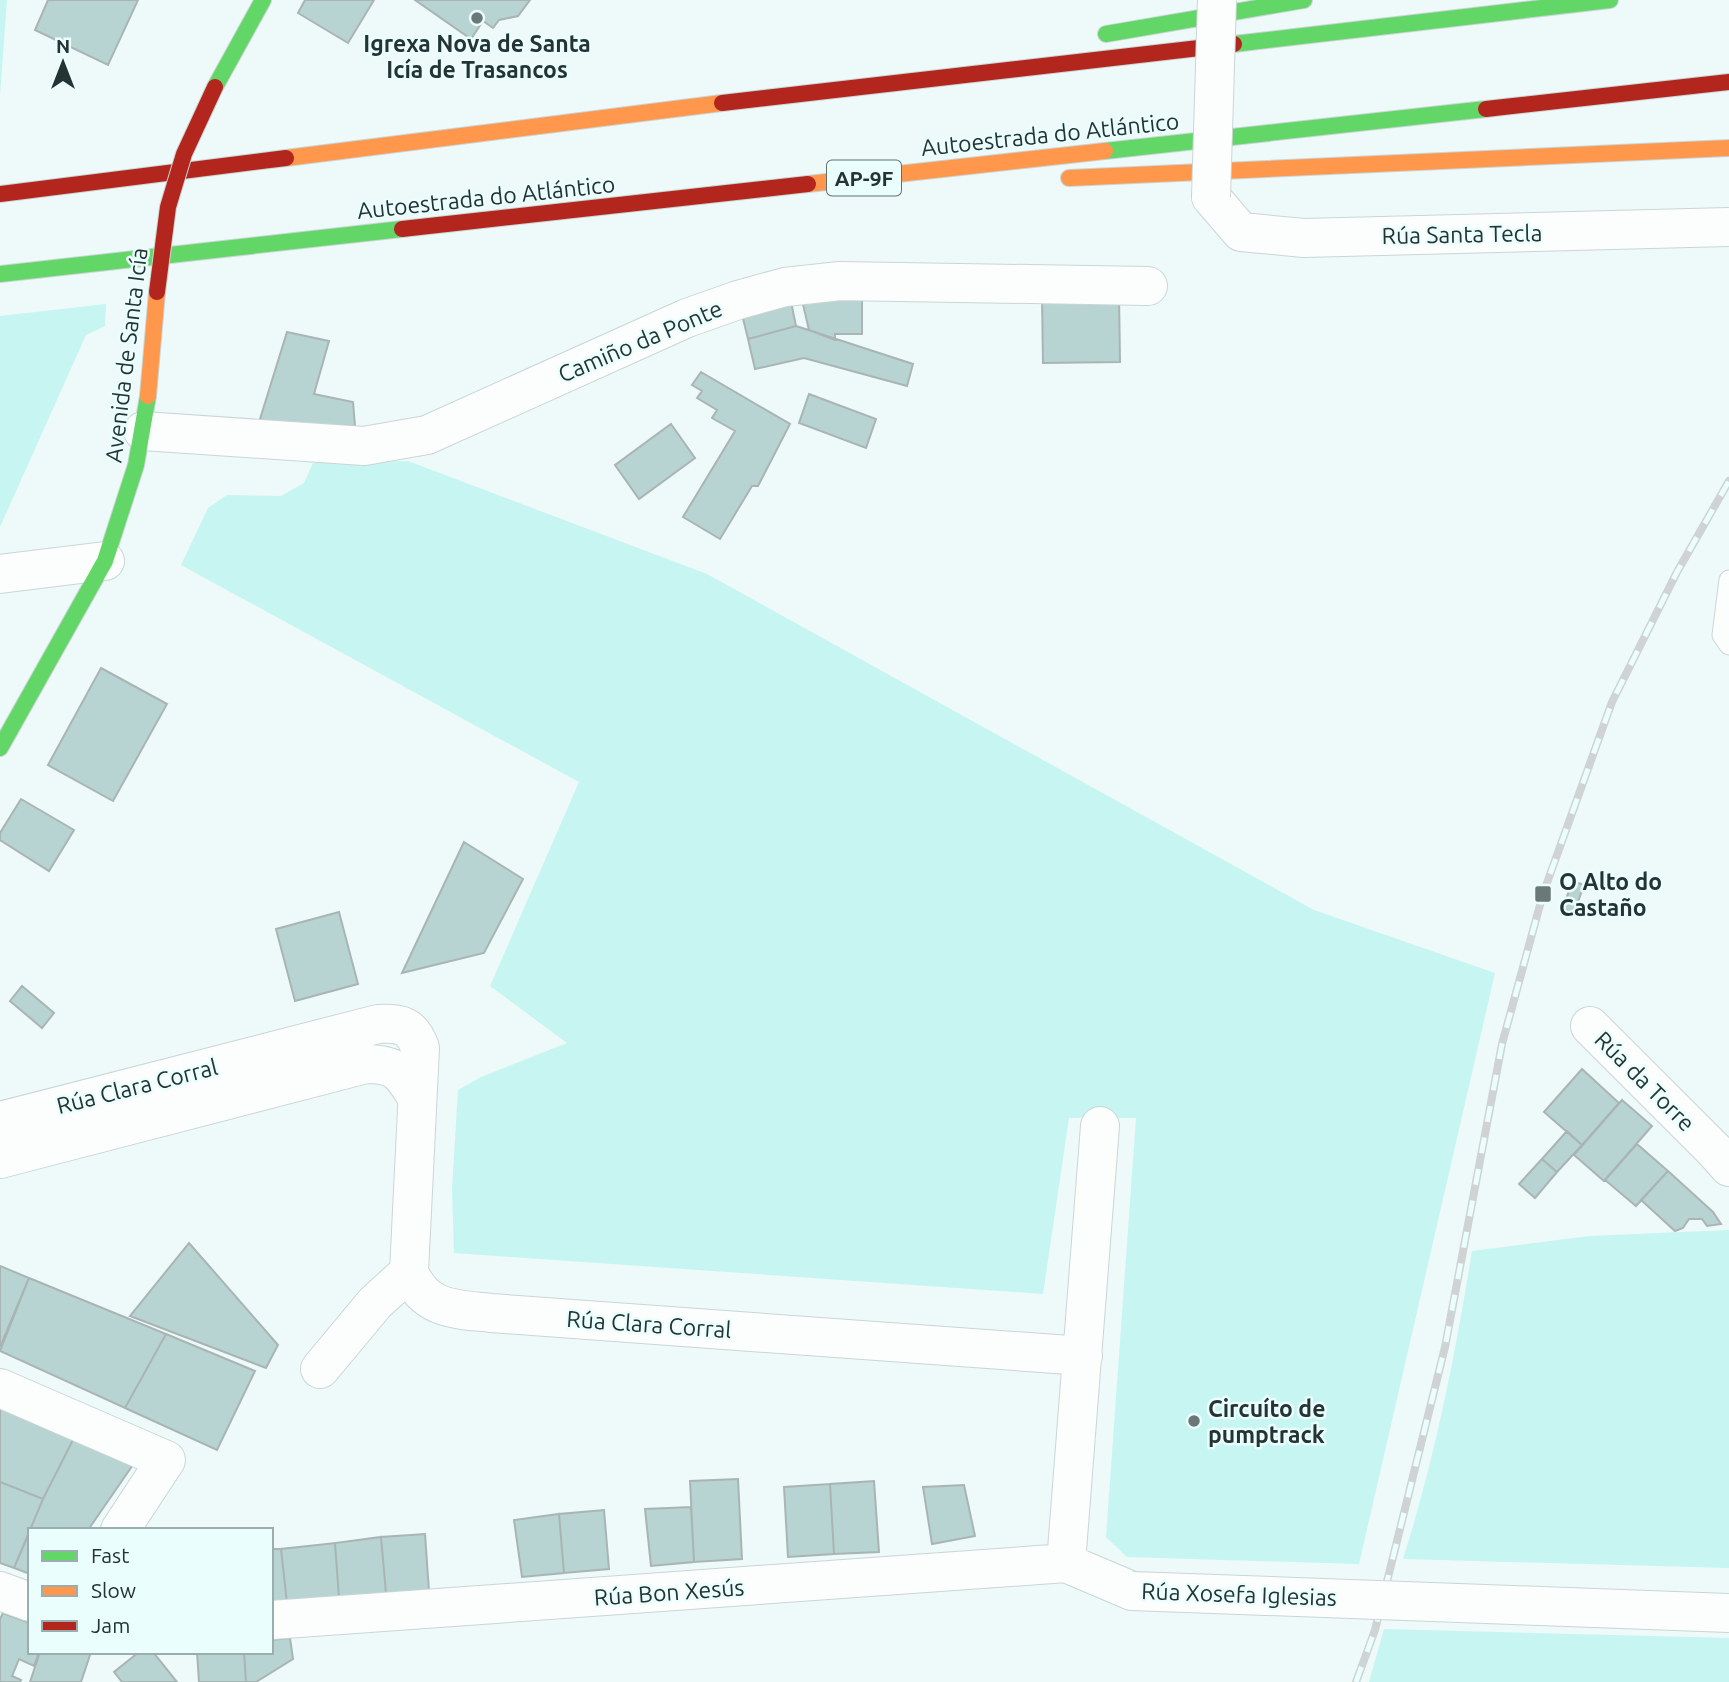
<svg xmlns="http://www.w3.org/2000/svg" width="1729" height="1682" font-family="Ubuntu,sans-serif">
<rect width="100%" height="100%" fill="#eef9f9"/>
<path fill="#c7f5f2" d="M0,0h7l-7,95z
M106,304l-1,22 -19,9 -86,192v-211z
M408,461l299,113 607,336 181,63 -136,591 -232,-7 -21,-20 30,-419h-67l-26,176 -589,-41 -2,-64 6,-99 23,-13 86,-34 -77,-57 89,-204 -398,-217 27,-57 19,-13 54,1 23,-13 9,-20z
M1729,1230v338l-326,-9c32,-101 52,-203 69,-308l117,-15z
M1384,1629l345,9v44h-360z"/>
<path fill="#b7d4d2" stroke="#a9b5b4" stroke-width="2" d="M48,0h90l-30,65 -73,-35z
M305,0h69l-26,43 -50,-30z
M415,0h115l-12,16 -19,4 -6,8 -10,-7 -12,18z
M862,291v43h-27v6l-26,-10 -8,-34z
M1119,294l1,68 -77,1 -1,-67z
M790,297l6,29 -48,13 -8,-33z
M796,326l117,38 -6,22 -103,-28 -49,11 -7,-30z
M287,332l42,9 -15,53 39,8 2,24 -78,-2 -17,-5z
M701,372l89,52 -32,62h-6l-32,53 -37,-22 52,-86 -23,-13 5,-8 -20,-12 5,-7 -10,-6z
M809,394l67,25 -10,29 -67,-25z
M671,424l24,34 -56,41 -24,-34z
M101,668l66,36 -54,97 -65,-36z
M21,799l53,31 -25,41 -49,-31v-7z
M464,842l59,37 -39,74 -82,20z
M1572,881l12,4 -10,28 -11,-4z
M339,912l19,72 -63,17 -19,-72z
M22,986l32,27 -12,15 -32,-27z
M1582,1069l37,34 -37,42 -38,-33z
M1622,1100l30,26 -48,55 -30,-26z
M1567,1131l15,14 -25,27 -15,-13z
M1637,1144l31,27 -32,35 -31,-26z
M1542,1159l15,13 -22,26 -16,-14z
M1668,1171l45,41 8,12 -14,2 -5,-7h-13l-6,9 -8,3 -34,-31z
M189,1243l89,102 -12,23 -136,-52z
M0,1266l29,12 -29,69z
M29,1278l137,56 -41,74 -125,-57z
M166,1334l89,37 -38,79 -92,-42z
M0,1402l76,32 -33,65 -43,-17z
M76,1434l61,25 -49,71h-58l13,-31z
M738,1479l4,80 -48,3 -4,-81z
M874,1481l5,71 -45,2 -4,-70z
M0,1482l43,17 -29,69 -14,-5z
M830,1484l4,70 -46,3 -4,-70z
M964,1485l11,51 -43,8 -9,-57z
M691,1507l3,55 -43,4 -6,-57z
M604,1510l5,59 -45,4 -5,-59z
M559,1514l5,59 -42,4 -8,-57z
M30,1531v43l-16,-6z
M425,1534l4,57 -43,2 -5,-56z
M381,1537l5,56 -47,5 -4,-55z
M335,1543l4,55 -52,5 -6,-54z
M271,1549h10l6,54 -16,1z
M3,1613l27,10v29h9l-5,14 -15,-7 -7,17 9,4 -1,2h-20v-63z
M290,1638l3,21 -37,23h-10l-2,-30h27v-12z
M40,1652h51l-10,30h-51z
M139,1652h14l24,30h-55l-8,-10z
M197,1652h47l2,30h-47z"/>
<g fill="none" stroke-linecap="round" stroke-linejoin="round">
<defs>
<path id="lane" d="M1729,580l-7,55 7,10"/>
<path id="street" d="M1211,197l30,35 63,6 425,-11
M143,431l221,15 63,-11 260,-117 51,-18 47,-13 55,-6 308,5
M0,574l105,-13
M1590,1026l124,124 15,17
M0,1121l378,-97c23,-1 34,1 42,24l-11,224c16,38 45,37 82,41l592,43
M0,1159l366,-95c30,0 35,8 50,32
M320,1369l55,-66 34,-31
M0,1388l166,72 -46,70
M1066,1563l34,-437
M0,1591l30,11
M1541,1606l188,7
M271,1620l795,-57 66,28"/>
<path id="fast" d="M1106,34l198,-34
M1234,44l376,-44
M215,87l48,-87
M1105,151l381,-42
M0,274l402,-45
M0,748l105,-187 31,-96 12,-69"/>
<path id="slow" d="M286,158l436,-55
M1069,178l660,-30
M808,184l297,-33
M148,396l9,-104"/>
<path id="jam" d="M722,103l512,-59
M1486,109l243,-27
M0,194l286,-36
M402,229l406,-45"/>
</defs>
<use href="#lane" stroke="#cad6d5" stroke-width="21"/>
<use href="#street" stroke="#cad6d5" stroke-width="40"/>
<use href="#fast" stroke="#cad6d5" stroke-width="18"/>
<use href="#slow" stroke="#cad6d5" stroke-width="18"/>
<use href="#jam" stroke="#cad6d5" stroke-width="18"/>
<use href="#lane" stroke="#fcfefe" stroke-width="19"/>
<use href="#street" stroke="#fcfefe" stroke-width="38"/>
<use href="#fast" stroke="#63d668" stroke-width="16"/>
<use href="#slow" stroke="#ff974d" stroke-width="16"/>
<use href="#jam" stroke="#b3261e" stroke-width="16"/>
<defs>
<path id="rail" d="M1356,1682l19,-52 70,-283 57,-303 41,-150 69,-192 65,-130 52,-91"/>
</defs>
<use href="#rail" stroke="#cfd3d3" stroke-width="8"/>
<use href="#rail" stroke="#e9fefd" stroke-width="5" stroke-dasharray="16" stroke-linecap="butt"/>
<defs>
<path id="street-bridge" d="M1211,197l6,-197
M1132,1591l409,15"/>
<path id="jam-bridge" d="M157,292l11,-85 16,-53 31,-67"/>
</defs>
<use href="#street-bridge" stroke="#cad6d5" stroke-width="40" stroke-linecap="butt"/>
<use href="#jam-bridge" stroke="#cad6d5" stroke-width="18" stroke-linecap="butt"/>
<use href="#street-bridge" stroke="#fcfefe" stroke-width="38"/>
<use href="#jam-bridge" stroke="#b3261e" stroke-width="16"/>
</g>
<g fill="#6b7878" stroke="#e9fefd" stroke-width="2.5">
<circle cx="477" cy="18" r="7"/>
<rect x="1534" y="885" width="18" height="18" rx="3.5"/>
<circle cx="1194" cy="1421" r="7"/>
</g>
<g text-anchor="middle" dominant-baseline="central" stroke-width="5" stroke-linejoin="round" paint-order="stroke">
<rect fill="#e9fefd" stroke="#60706f" stroke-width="2" x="827" y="160.5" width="74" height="35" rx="5"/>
<g font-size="21" font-weight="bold" fill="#253332">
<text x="864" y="178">AP-9F</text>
</g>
<g font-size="23" font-weight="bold" fill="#253332" stroke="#e9fefd" text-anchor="start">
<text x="477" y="43" text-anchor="middle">Igrexa Nova de Santa<tspan x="477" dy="26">Icía de Trasancos</tspan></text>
<text x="1559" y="881">O Alto do<tspan x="1559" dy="26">Castaño</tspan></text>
<text x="1208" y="1408">Circuíto de<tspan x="1208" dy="26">pumptrack</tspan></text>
</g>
<g font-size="23" fill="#253332" stroke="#e9fefd">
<text transform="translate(1050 134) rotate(-6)">Autoestrada do Atlántico</text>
<text transform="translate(486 197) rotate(-6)">Autoestrada do Atlántico</text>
<text transform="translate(1462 234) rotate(-1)">Rúa Santa Tecla</text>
<text transform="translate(640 341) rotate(-23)">Camiño da Ponte</text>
<text transform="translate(126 355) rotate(-83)">Avenida de Santa Icía</text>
<text transform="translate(1645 1081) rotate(45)">Rúa da Torre</text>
<text transform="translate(137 1086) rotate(-14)">Rúa Clara Corral</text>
<text transform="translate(649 1324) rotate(4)">Rúa Clara Corral</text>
<text transform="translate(669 1592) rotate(-4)">Rúa Bon Xesús</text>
<text transform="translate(1239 1594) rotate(2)">Rúa Xosefa Iglesias</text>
</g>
</g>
<rect x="28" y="1528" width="245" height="126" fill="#e9fefd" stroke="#9badac" stroke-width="2"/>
<rect x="42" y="1551" width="35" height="10" fill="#63d668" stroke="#9badac" stroke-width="2"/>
<text x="91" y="1563" font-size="21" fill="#253332">Fast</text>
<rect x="42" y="1586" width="35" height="10" fill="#ff974d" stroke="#9badac" stroke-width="2"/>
<text x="91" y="1598" font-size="21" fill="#253332">Slow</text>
<rect x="42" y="1621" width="35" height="10" fill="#b3261e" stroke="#9badac" stroke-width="2"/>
<text x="91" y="1633" font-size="21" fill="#253332">Jam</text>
<g transform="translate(63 63)" stroke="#e9fefd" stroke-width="5" paint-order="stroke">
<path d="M0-5L12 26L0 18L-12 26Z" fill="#253332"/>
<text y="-10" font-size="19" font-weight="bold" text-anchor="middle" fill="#253332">N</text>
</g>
</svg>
